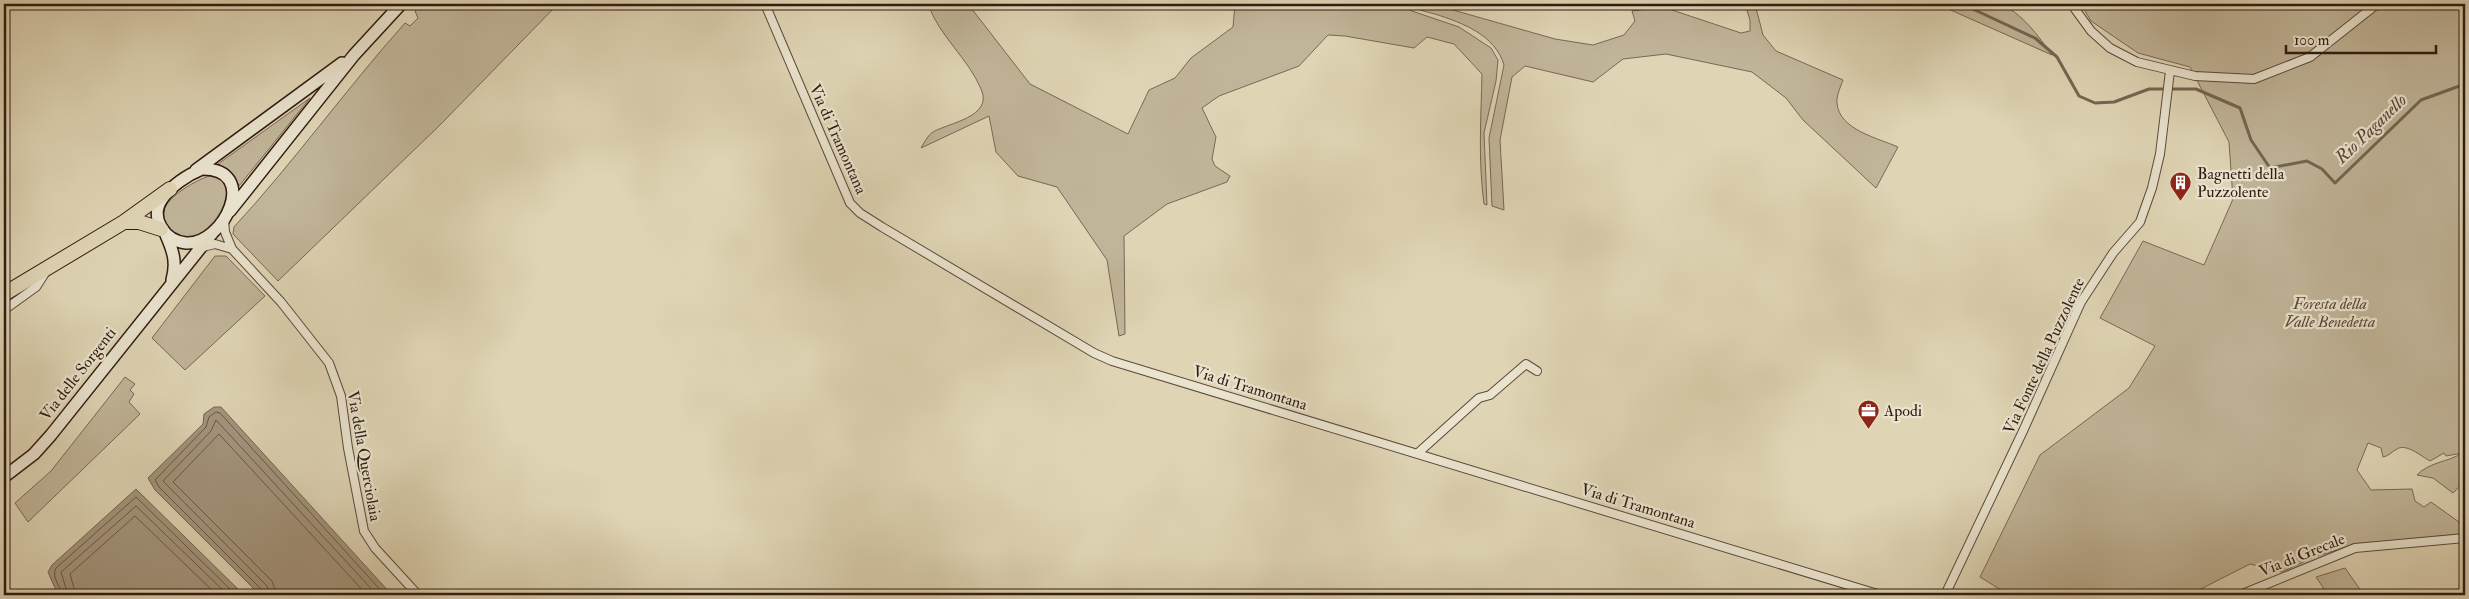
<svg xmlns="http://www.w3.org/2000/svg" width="2469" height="599" font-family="'IM FELL Double Pica',serif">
<rect width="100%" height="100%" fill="#dfd5b5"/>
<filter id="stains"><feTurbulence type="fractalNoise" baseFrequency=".004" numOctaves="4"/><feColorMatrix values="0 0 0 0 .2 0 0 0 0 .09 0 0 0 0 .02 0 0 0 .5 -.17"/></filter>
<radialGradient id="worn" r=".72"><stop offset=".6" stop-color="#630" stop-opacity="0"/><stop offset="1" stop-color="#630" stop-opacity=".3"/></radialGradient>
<path fill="#c1b599" stroke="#796855" d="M421,4h137l-119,122 -161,155 -45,-47 1,-7c60,-65 112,-138 171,-204l5,3 8,-8 -3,-7z
M928,4h40l62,80 98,50 21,-44 26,-12 16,-20 42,-31 2,-23h166l11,7 47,16 32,21 7,12 -2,21 -12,52 3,72 -3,-1c-6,-45 -3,-85 -2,-130l-28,-30 -27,-7 -13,11 -69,-12 -17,-1 -29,31 -80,30 -17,12 14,29 -4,22 3,7 15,10 -3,6 -60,22 -43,32 1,98 -6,2 -12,-76 -50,-73 -39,-11 -22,-24 -7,-36 -68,32c3,-5 7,-13 12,-16 15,-9 61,-15 48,-43 -13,-31 -42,-53 -53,-85z
M1411,4h21l123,35 38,6 31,-10 11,-14 -3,-10 31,-4 78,26 9,-2v-11l-5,-16h10l8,31 13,16 67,29c-2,6 -7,16 -6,23 2,27 41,35 61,44l-22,41 -73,-68 -17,-22 -34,-26 -86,-18 -43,5 -30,23 -68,-16 -13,11 -12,63 4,70 -12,-4 -3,-68 15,-73c-9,-30 -41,-42 -69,-51 -8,-2 -19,-4 -24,-10z
M1937,4c15,0 49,-4 62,0 22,7 40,33 53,51z
M2081,4h384v477l-12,12 -20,-15 -16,-3c12,-13 32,-13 45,-22l-16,3 -2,-3 -14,8c-9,-5 -24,-18 -33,-12 -6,3 -8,7 -14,8l-2,-9 -13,-5 -11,27 14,20 41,-1 3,12 9,6 7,-5 28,20 3,12 -105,10 -43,13 -32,15 -32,-8 -61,31h-180l-29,-18 60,-122 89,-67 26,-42 -55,-28 43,-77 61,24 29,-66 -4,-57 -39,-75 -52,-14 -47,-32z
M310,98l-71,88 -5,-11 -16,-11z
M210,176l10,3 7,8c2,20 -22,55 -45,50 -6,-1 -12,-7 -16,-11 -2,-5 -3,-11 -2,-16 3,-13 33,-31 46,-34z
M215,256h11l39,40 -80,74 -33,-32z
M125,377l10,7 -5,6 4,4 -5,8 11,12 -112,108 -13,-19 36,-32z
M2345,568l19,27h-36l-12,-18z"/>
<path fill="#a4957d" stroke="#766452" d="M214,407h7l171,188h-132l-105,-105 -7,-12 55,-54 1,-10z
M136,489l108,106h-186l-10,-23 4,-7z"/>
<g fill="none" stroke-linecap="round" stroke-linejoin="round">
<path stroke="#6a5847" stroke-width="1" d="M62,595c-1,-9 -11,-17 -6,-27l80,-71 100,98
M68,595l-7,-23 75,-66 92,89
M76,595l-6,-21 65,-58 82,79
M264,595l-2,-5 -103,-103 -4,-7 51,-53 3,-10 7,-5 4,1 165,182
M270,595l-3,-9 -104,-105 48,-50 5,-11 161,175
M277,595l-5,-14 -99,-99 46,-48 148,161"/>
<path stroke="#766452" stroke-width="3" d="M1962,4l73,34 22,19 22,39 16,7 19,-1 35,-13h16
M2171,89h25l44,19 11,32 19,28 37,-7 15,8 13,14 86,-83 44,-16"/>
<defs>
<path id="minor" d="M765,4l85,199 10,10 22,14 212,126 18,8 769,234
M2075,9l16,22 19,17 27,14 58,14 59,3 56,-22 67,-53
M224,219l1,13 7,17 49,53 48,61 12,33 7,52 16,83 11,17 43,47
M203,247l12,-3 17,5
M4,310l32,-23 9,-14
M1418,453l61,-55 11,-3 36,-31 11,7
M1945,595l78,-164 58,-129 32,-49 27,-31 12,-34 8,-34 10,-83
M2240,595l115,-47 110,-10"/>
<path id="secondary" d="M202,169c58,-1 23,76 -16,74 -21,-2 -37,-25 -24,-44 9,-13 25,-24 40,-30z
M196,170l146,-107
M230,211l124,-156 47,-51
M166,235c7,16 11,27 6,45
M4,477l30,-23 17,-19 163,-204"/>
<path id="trunk" d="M124,222h15l22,7
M4,294l120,-72 46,-33"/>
</defs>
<use href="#minor" stroke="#5c493a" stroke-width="10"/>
<use href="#secondary" stroke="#311a11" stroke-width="14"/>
<use href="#trunk" stroke="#311a11" stroke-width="16"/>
<use href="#minor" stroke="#eae4cf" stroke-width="8"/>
<use href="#secondary" stroke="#eae4cf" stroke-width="11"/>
<use href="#trunk" stroke="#dfd5b5" stroke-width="14"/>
</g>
<defs>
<symbol id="building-pin" viewBox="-11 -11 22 30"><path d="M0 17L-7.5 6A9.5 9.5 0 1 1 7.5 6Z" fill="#8f2418" stroke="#eae4cf"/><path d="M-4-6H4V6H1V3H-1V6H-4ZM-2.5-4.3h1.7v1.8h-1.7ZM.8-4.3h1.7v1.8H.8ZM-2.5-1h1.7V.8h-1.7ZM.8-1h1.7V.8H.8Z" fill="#fff"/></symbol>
<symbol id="office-pin" viewBox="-11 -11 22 30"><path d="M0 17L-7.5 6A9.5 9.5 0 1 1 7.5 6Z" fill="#8f2418" stroke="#eae4cf"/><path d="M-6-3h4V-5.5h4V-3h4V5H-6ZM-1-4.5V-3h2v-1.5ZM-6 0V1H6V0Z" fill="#fff"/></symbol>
</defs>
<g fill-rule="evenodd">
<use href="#building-pin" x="2168" y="170" width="25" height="34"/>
<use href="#office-pin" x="1856" y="398" width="25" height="34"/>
</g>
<g text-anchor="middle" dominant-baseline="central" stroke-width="4.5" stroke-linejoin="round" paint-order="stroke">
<g font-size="16" fill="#311a11" stroke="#eae4cf">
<text transform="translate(838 139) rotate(66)">Via di Tramontana</text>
<text transform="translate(2044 356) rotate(-65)">Via Fonte della Puzzolente</text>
<text transform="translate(78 374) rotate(-52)">Via delle Sorgenti</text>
<text transform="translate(1250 388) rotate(17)">Via di Tramontana</text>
<text transform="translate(364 456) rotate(80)">Via della Querciolaia</text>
<text transform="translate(1638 506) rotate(17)">Via di Tramontana</text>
<text transform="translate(2302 555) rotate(-22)">Via di Grecale</text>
</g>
<g font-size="16" fill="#311a11" stroke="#eae4cf" text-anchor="start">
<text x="2197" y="174">Bagnetti della<tspan x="2197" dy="18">Puzzolente</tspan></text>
<text x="1884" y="411">Apodi</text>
</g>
<g font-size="16" font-style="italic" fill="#5c483a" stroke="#eae4cf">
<text x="2330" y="304">Foresta della<tspan x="2330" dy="18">Valle Benedetta</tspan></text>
</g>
<g font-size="18" font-style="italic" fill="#594537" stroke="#eae4cf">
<text transform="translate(2371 129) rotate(-44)">Rio Paganello</text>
</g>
</g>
<rect width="2469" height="599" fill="none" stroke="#dfd5b5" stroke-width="20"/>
<rect x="5" y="5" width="2459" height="589" fill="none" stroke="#311a11" stroke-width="2.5"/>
<rect x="10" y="10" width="2449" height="579" fill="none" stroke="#311a11"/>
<path d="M2286 45v8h150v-8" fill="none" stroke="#311a11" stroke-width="2.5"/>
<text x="2294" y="45" font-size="15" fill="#311a11" stroke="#eae4cf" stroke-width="4" paint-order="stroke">100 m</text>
<rect width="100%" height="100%" filter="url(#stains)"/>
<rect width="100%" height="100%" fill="url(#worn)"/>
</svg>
